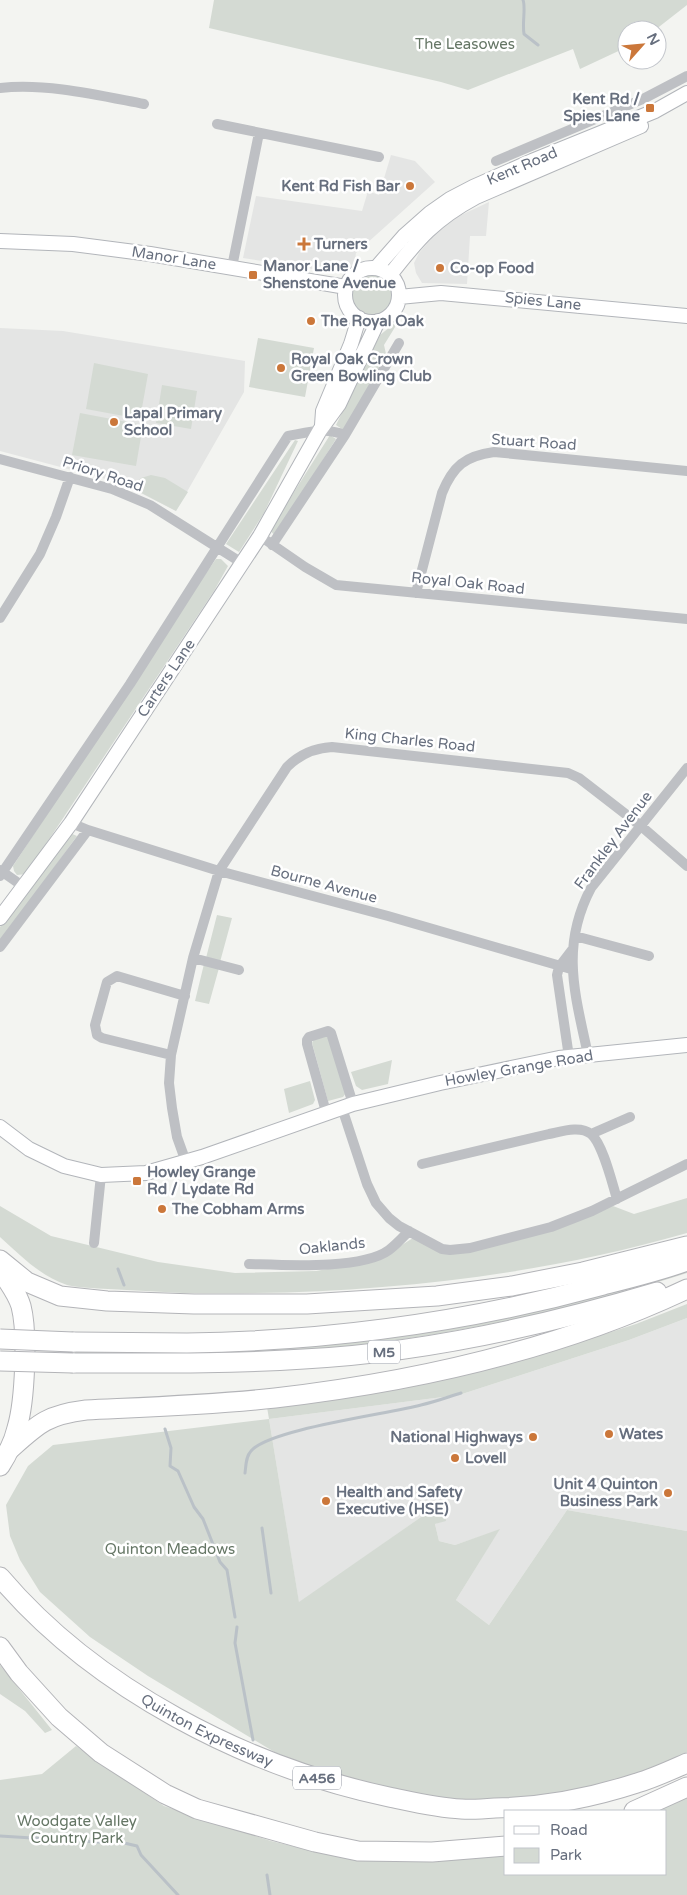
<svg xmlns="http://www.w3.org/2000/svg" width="687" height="1895" font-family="'Varela Round',sans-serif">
<rect width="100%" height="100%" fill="#f3f4f1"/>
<path fill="#e4e5e4" d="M391,155l24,6 20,21 -79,71 -2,13 -16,7 -95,-15 13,-62 106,15 6,-20 11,4z
M489,202l-3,34h-16l-3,48 -45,-1 -6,-10 -2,-10 5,-10 17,-20 21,-16z
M0,328l63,3 182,30 -1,31 -68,119 -55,-28 -121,-32z
M687,1318v213l-120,-21 -78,115 -33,-25 43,-70 -44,15 -16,-4 -4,-17 11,-4 -12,-12 -135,95 -30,-184 190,-24 170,-55z"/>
<path fill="#d4dad3" d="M214,0h473v5l-32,25h-28v17l-47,22 -7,-20 -105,41 -27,-8 -232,-54z
M352 295a21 21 0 1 1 42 0a21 21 0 1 1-42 0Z
M400,319l-16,26 2,9 -41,77 -9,-6 44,-90z
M258,338l56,10 -9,49 -56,-10z
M94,363l54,11 -8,45 -54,-10z
M162,385l35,6 -6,38 -35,-6z
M80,413l63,12 -7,41 -64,-11z
M330,435l6,4 -61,97 -5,-6z
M295,440l3,1 -34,72 -25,39 -13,-8z
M151,475l14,3 23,14 -12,19 -44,-23 9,-10z
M216,559h5l7,7 -14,25 -188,283 -9,1 -3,-4 -1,-5 181,-276z
M70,833l7,3 -77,106v-15z
M217,915l15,3 -12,44 -14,-4z
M204,964l15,4 -10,36 -14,-3z
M326,1036l3,3 17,54 -3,4 -15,4 -16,-58 2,-4z
M392,1060l-4,24 -26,6 -6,-4 -5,-14z
M310,1081l5,19 -2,4 -24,9 -5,-24z
M687,1198v35c-163,47 -335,63 -504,60 -25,-1 -50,-3 -75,-4 -13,-1 -29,-1 -41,-4 -27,-9 -47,-30 -67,-48v-31l51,30 107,26 77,11 81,-2 34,-6 31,-7 32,-20 35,16 165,-48 21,8z
M687,1269v4c-122,39 -247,65 -374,77 -79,7 -159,4 -238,4v-5l193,-1z
M687,1304v14l-58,22 -170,55 -190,24 30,183 135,-94 11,3 1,10 -11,3 4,17 16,4 45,-16 -44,71 33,25 78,-115 120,21v221l-43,23 -86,24 -73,6 -104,-17 -90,-26 -143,-86 -58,-39 -50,-45 -20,-32 -10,-24 -4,-31 22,-39 25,-21 216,-26 -2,-12 265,-50 104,-33z
M0,1665l52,65 -7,3 -20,-22 -25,-17z
M76,1746l88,60 107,35 46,11 189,1v21h160v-63h-12l33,-23v107h-687v-115l42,-6z"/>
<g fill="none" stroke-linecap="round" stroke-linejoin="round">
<path stroke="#bac1c7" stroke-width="3" d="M523,0c3,7 -1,23 1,34l14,11
M118,1269l6,16
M165,1429l6,19 -1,18 8,5 16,36 9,12 17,43 7,8 8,47
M245,1473c1,-8 1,-17 6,-22 18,-22 137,-37 170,-46 14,-3 27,-8 40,-12
M262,1528l9,65
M237,1627l-2,16 18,97
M0,1836l97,6h23l17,4 4,9 37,40
M267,1875l3,20"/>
<defs>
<path id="secondary" d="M0,241l73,3 77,10 196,33
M376,268l28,-32 26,-23 20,-14 23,-12 59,-26 123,-50 32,-18
M345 295a27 27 0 1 1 54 0a27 27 0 1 1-54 0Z
M390,275c28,-36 45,-56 86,-78l165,-71
M399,297l42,-4 246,23
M322,425l1,-14 28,-67 8,-26
M0,918l71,-95 189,-287 60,-106 19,-26 39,-83
M0,1127l29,22 35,17 37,9 45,-2 56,-16 151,-53 87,-21 119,-25 128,-13"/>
<g id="highway">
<path d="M0,1260l27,22 33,14 47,5 87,3h113l130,-8 75,-10 71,-14 104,-26"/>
<path d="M0,1270c8,11 17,23 21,36 7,27 4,95 -4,122 -3,13 -10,27 -17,38"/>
<path d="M73,1342c38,0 76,1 114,1 140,-2 281,-21 416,-58 28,-7 57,-14 84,-24"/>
<path d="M73,1363c77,0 154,1 231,-4 120,-6 239,-33 353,-67"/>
<path d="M9,1450c29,-26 37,-35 77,-40 63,-3 126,-5 189,-12 139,-16 285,-49 412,-109"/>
<path id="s1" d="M0,1577c95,112 247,190 389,220 24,5 48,11 72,12 11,1 23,0 34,-1 49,-1 96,-10 142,-25 17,-5 34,-13 50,-20"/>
<path d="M0,1647l19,26 40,44 42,36 64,41 32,15 118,33 43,9 74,1 74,-6"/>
<path d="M634,1811l53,-24"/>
</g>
</defs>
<use href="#secondary" stroke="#b2b5ba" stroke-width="16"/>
<use href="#highway" stroke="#b3b4b8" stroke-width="21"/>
<path stroke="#bec0c4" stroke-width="10" d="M0,88c47,-5 97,7 144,16
M217,124l162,33
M496,161l147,-62 44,-23
M232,267l27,-134
M0,459l112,30 38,16 92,58
M260,536l45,31 31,18 351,34
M272,545l73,-110 54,-92
M416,593l26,-100c11,-27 23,-37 52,-41l193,19
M0,618l40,-64 16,-37 14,-40
M71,823l17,7 131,41 169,45 183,53
M0,870l24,17
M0,876l130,-192 158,-248c22,-4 36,-9 57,-1
M575,936l74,20
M0,947l88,-117
M193,958l46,12
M171,1055l-69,-17 -5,-3 -2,-10 12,-43 10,-6 68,20
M588,1055c-13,-61 -28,-108 3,-167l96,-120
M569,1057l-12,-82 2,-8 13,-17
M342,1108l25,76 9,19 13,15 10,8 43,23 8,1 20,-2 81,-21 41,-16 95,-47
M326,1112l-19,-68v-4l2,-3 19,-6 3,2 22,71
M591,1134l39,-17
M186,1162l-9,-25 -5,-29 -3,-25 2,-28 22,-97 26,-87 68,-104c13,-13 27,-19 45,-20l236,26 11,5 62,48 46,40
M422,1164l127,-30c11,-2 31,-9 42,0 12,10 21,49 26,65
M94,1243l7,-68
M249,1264c34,1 113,6 140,-14 8,-6 14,-13 20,-19"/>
<use href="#secondary" stroke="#fff" stroke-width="14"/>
<use href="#highway" stroke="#fff" stroke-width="19"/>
<defs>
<path id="highway-bridge" d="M0,1339l73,3
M0,1361l73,2"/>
</defs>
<use href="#highway-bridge" stroke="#b3b4b8" stroke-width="21" stroke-linecap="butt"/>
<use href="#highway-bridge" stroke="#fff" stroke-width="19"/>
</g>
<g fill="#cb773a" stroke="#fff" stroke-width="2">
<rect x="645" y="103" width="10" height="10" rx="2.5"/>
<circle cx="410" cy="186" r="5"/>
<path d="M301.5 236.5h5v5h5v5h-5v5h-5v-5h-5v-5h5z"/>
<circle cx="440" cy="268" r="5"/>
<rect x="248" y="270" width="10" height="10" rx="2.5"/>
<circle cx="311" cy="321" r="5"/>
<circle cx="281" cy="368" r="5"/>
<circle cx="114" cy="422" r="5"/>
<rect x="132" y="1176" width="10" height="10" rx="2.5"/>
<circle cx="162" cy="1209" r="5"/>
<circle cx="609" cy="1434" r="5"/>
<circle cx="533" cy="1437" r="5"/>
<circle cx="455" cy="1458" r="5"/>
<circle cx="668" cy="1493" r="5"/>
<circle cx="326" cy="1501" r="5"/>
</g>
<g text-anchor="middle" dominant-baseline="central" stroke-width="5" stroke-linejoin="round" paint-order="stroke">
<g fill="#fff" stroke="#959aa5" stroke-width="1">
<rect x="368" y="1340.5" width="32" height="23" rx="4"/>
<rect x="293" y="1766.5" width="48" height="23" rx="4"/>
</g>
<g font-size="14" font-weight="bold" fill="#676f7e">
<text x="384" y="1352">M5</text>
<text x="317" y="1778">A456</text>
</g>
<g font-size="15" fill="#657665" stroke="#fff">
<text x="465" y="44">The Leasowes</text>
<text x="170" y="1549">Quinton Meadows</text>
<text x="77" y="1821">Woodgate Valley<tspan x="77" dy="17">Country Park</tspan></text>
</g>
<g font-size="15" font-weight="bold" fill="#676f7e" stroke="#fff" text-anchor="start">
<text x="640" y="99" text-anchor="end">Kent Rd /<tspan x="640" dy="17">Spies Lane</tspan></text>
<text x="400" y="186" text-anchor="end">Kent Rd Fish Bar</text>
<text x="314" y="244">Turners</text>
<text x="263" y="266">Manor Lane /<tspan x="263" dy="17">Shenstone Avenue</tspan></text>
<text x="450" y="268">Co-op Food</text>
<text x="321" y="321">The Royal Oak</text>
<text x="291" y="359">Royal Oak Crown<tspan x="291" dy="17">Green Bowling Club</tspan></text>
<text x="124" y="413">Lapal Primary<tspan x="124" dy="17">School</tspan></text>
<text x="147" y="1172">Howley Grange<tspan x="147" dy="17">Rd / Lydate Rd</tspan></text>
<text x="172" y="1209">The Cobham Arms</text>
<text x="619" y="1434">Wates</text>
<text x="523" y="1437" text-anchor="end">National Highways</text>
<text x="465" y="1458">Lovell</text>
<text x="658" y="1484" text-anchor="end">Unit 4 Quinton<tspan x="658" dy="17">Business Park</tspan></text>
<text x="336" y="1492">Health and Safety<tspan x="336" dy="17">Executive (HSE)</tspan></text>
</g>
<g font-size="15" fill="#676f7e" stroke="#fff">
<text transform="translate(522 166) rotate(-23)">Kent Road</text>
<text transform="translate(174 258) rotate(9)">Manor Lane</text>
<text transform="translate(543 301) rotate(6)">Spies Lane</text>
<text transform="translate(534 442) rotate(4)">Stuart Road</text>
<text transform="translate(103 474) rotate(18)">Priory Road</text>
<text transform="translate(468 583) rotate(6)">Royal Oak Road</text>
<text transform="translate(166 678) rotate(-56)">Carters Lane</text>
<text transform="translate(410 740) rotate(6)">King Charles Road</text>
<text transform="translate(613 840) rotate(-53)">Frankley Avenue</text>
<text transform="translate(324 884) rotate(15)">Bourne Avenue</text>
<text transform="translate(519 1068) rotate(-10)">Howley Grange Road</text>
<text transform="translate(332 1246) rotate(-6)">Oaklands</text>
<text stroke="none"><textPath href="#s1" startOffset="260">Quinton Expressway</textPath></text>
</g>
</g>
<rect x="504" y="1810" width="162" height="65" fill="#ffffff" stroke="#c2c5cb"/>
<rect x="514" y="1826" width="25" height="8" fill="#ffffff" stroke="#c2c5cb"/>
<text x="550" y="1835" font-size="15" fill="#676f7e">Road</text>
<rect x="514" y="1848" width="25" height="15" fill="#d4dad3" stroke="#c2c5cb"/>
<text x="550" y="1860" font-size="15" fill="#676f7e">Park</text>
<g transform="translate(642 45) rotate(63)"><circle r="24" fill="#ffffff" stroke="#c2c5cb"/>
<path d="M0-4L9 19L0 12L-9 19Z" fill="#cb773a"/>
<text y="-8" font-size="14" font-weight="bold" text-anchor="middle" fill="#676f7e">N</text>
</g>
</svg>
